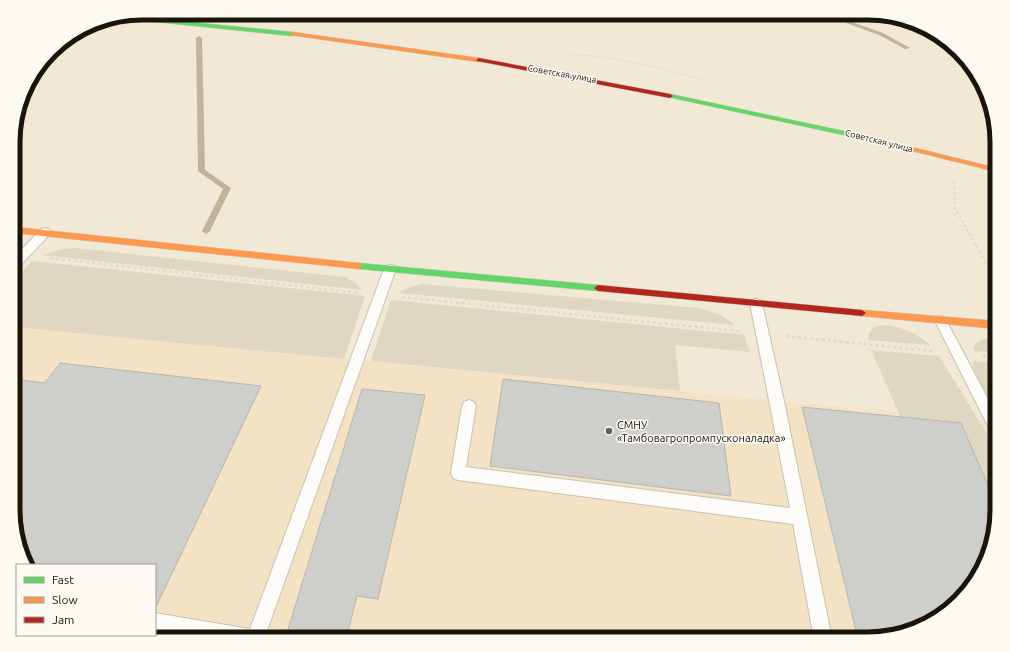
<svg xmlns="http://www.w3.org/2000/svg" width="1010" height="652" font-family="Ubuntu,sans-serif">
<rect width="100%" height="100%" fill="#f1e8d5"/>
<path fill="#f3e3c4" d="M14,327l983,95v96l-121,121h-734l-24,-4h37v-70h-128l-13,-39z"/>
<path fill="#e0d7c3" d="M76,248l269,29 11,6 6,7 -320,-35 21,-6z
M32,261l333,35 -21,63 -330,-32v-47z
M422,284l277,24 22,7 14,10 -336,-32 11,-6z
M391,300l353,35 6,17 -75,-7 5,46 -309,-30z
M887,325c17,3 30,9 43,20l-62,-5c1,-13 8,-14 19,-15z
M986,338l11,1v14l-24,-2 3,-8z
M871,350l68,6 58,94v56l-96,-88z
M973,361l24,2v60l-23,-45z"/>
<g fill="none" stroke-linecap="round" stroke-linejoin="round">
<path fill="#c0b49b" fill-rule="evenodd" d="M819,13h7l57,20 27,15 -5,1 -26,-14z
M199,36l3,2 3,132 26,18 -21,43 -4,3 -4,-3 21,-42 -25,-18 -2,-133z"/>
</g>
<path fill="#cececa" stroke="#b6b5b2" d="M60,363l201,23 -106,223v-44h-128l-13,-39v-147l31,4z
M503,379l216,24 12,93 -241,-30z
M362,389l63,6 -47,204 -21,-3 -11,43h-61z
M802,407l159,16 36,83v12l-22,64 -43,40 -56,17h-18z"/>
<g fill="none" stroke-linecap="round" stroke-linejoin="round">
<defs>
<path id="lane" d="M45,228l4,1 1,3 -1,3 -31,33 -4,1v-11l27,-29z
M390,265l4,1 2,3 -132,370h-57l-52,-8v-18l95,16 134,-360 2,-3z
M756,299l4,1 2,3 22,98 48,238h-18l-21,-115 -335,-44 -5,-2 -2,-5 11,-67 2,-4 5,-2 5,2 2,4 -10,61 324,41 -40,-205 2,-3z
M941,316l4,2 52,98v20l-5,-2 -57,-113 2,-3z"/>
<path id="fast" d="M127,16l165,16 3,2 -3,2 -174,-18z
M670,94l192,41 3,2 -3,2 -194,-42v-2z
M359,263l239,22 4,3 -4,3 -239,-22 -4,-3z"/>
<path id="slow" d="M292,32l187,26 3,2 -3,2 -189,-27 -1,-1z
M862,135l135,33v4l-137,-34v-2z
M14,227l345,36 4,3 -4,3 -345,-36z
M862,310l135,11v8l-135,-13 -4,-3z"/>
<path id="jam" d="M479,58l191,36 3,2 -3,2 -193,-37 -1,-1z
M598,285l264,25 4,3 -4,3 -264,-25 -4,-3z"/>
</defs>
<use href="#lane" stroke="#c8c1b2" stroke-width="2"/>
<use href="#fast" stroke="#c8c1b2" stroke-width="1"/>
<use href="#slow" stroke="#c8c1b2" stroke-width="1"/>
<use href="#jam" stroke="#c8c1b2" stroke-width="1"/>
<path stroke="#dddad4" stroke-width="1.5" stroke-dasharray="2 2" stroke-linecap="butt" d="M570,54c48,3 86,12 132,26"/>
<path stroke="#dddad4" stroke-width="2" stroke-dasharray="2.5 2.5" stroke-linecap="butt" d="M954,182l1,26 21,38"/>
<path stroke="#dddad4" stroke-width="2.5" stroke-dasharray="3 3" stroke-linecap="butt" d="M976,245l21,39
M50,258l309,35
M402,297l337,34
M786,336l146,15
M983,356l14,1"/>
<use href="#lane" fill="#fdfcf9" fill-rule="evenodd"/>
<use href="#fast" fill="#63d668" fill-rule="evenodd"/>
<use href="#slow" fill="#ff974d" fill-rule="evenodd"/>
<use href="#jam" fill="#b3261e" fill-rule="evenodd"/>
</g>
<circle fill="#665f50" stroke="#fdfaf3" stroke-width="1.5" cx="609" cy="431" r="4"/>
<g text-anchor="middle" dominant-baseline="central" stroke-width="3" stroke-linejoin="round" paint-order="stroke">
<g font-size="9" fill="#1b1509" stroke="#fdfaf3">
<text transform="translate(562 74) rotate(10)">Советская улица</text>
<text transform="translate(879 141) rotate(14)">Советская улица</text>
</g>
<g font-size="11" fill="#1b1509" stroke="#fdfaf3" text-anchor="start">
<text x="617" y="425">СМНУ<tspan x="617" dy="13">«Тамбовагропромпусконаладка»</tspan></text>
</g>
</g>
<path d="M0 0H1010V652H0ZM142 20H868A122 122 0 0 1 990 142V510A122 122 0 0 1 868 632H142A122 122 0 0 1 20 510V142A122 122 0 0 1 142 20Z" fill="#fdfaf3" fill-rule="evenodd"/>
<path fill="none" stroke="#1b1509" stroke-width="5" d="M142 20H868A122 122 0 0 1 990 142V510A122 122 0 0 1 868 632H142A122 122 0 0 1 20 510V142A122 122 0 0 1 142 20Z"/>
<rect x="16" y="564" width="140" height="72" fill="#fdfaf3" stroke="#a39e95"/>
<rect x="24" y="577" width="20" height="6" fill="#63d668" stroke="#a39e95"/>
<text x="52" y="584" font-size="12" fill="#1b1509">Fast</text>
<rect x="24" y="597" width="20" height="6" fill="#ff974d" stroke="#a39e95"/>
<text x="52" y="604" font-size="12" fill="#1b1509">Slow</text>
<rect x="24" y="617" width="20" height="6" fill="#b3261e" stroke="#a39e95"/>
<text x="52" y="624" font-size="12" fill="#1b1509">Jam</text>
</svg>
